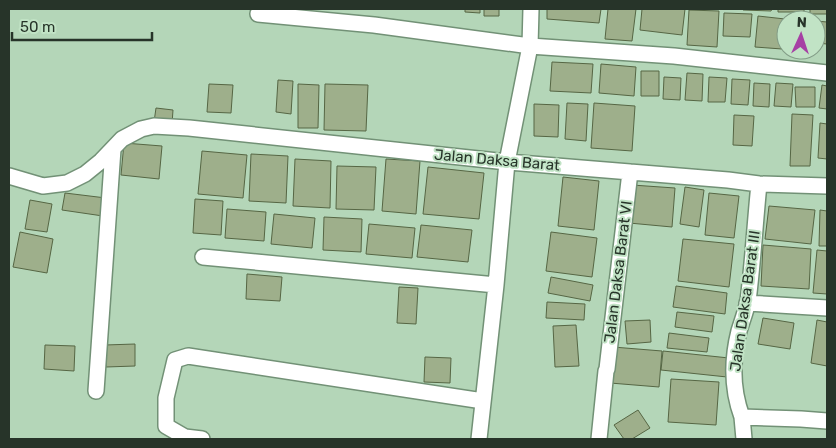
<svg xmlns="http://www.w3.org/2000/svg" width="836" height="448" font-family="Rubik,sans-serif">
<rect width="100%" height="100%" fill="#b4d6b8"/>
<path fill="#9eaf8b" stroke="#566644" d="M465,9h15v4l-15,-1z
M484,9h15v7h-15z
M547,9h54l-2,14 -52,-4z
M608,9h28l-4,32 -27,-2z
M642,9h43l-3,26 -42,-5z
M743,9h29l-1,2 -28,-1z
M778,9h26v3h-26z
M810,9h17v5h-17z
M689,10l30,1 -2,36 -30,-2z
M724,13l28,1 -2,23 -27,-1z
M758,16l27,3 -3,30 -27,-2z
M816,21l11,1v22l-11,-1z
M552,62l41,2 -2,29 -41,-2z
M601,64l35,3 -2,29 -35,-3z
M641,71h18v25h-18z
M687,73l16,1 -1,27 -17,-1z
M664,77l17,1 -1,22 -17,-1z
M709,77l18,1 -2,24h-17z
M732,79l18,1 -2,25 -17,-1z
M278,80l15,1 -2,33 -15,-2z
M754,83l16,1 -1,23 -16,-1z
M776,83l17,1 -2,23 -17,-1z
M209,84l24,1 -2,28 -24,-1z
M298,84l21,1 -1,43h-20z
M325,84l43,1 -2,46 -42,-1z
M822,85l5,1v23l-8,-1z
M795,87h20v20h-19z
M567,103l21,1 -2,37 -21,-2z
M594,103l41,3 -3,45 -41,-3z
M534,104l25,1 -1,32 -24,-1z
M156,108l17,2 -1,14 -18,-2z
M792,114l21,1 -3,51h-20z
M734,115l20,1 -2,30 -19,-1z
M820,123l7,1v35l-9,-1z
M124,143l38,3 -3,33 -38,-4z
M202,151l45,4 -4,43 -45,-4z
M251,154l37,2 -2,47 -37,-2z
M295,159l36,2 -1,47 -37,-2z
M386,159l34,2 -4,53 -34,-3z
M337,166l39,1 -2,43 -38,-1z
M428,167l56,6 -5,46 -56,-5z
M563,177l36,4 -5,49 -36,-4z
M632,185l43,3 -3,39 -43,-4z
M685,187l19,3 -5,37 -19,-3z
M65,193l41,5 -3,18 -41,-6z
M709,193l30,3 -5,42 -29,-3z
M195,199l28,2 -2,34 -28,-2z
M30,200l22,4 -5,28 -22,-3z
M769,206l46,4 -4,34 -46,-5z
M227,209l39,3 -2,29 -39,-3z
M820,210l7,1v35h-8z
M274,214l41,4 -3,30 -41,-4z
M324,217l38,2 -1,33 -38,-2z
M369,224l46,4 -3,30 -46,-4z
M421,225l51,5 -4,32 -51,-5z
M20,232l33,7 -6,34 -34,-6z
M551,232l46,6 -5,39 -46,-6z
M683,239l51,5 -5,43 -51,-6z
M763,245l48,4 -2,40 -48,-3z
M817,250l10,1v43l-14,-1z
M247,274l35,3 -2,24 -34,-2z
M551,277l42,8 -3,16 -42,-8z
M676,286l51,7 -2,21 -52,-7z
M399,287l19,1 -2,36 -19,-1z
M547,302l38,2 -1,16 -38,-2z
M677,312l37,4 -2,16 -37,-5z
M763,318l31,5 -4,26 -32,-5z
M650,320l1,22 -24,2 -2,-23z
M817,320l10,2v44l-16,-3z
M576,325l3,41 -24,1 -2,-41z
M669,333l40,5 -2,14 -40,-4z
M135,344v22l-29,1 -1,-22z
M45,345l30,1 -1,25 -30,-2z
M613,347l49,4 -3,36 -49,-4z
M663,351l66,7 -2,19 -66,-7z
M425,357l26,1 -1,25 -26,-1z
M671,379l48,3 -3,43 -48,-3z
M638,410l12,18 -18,11h-8l-10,-14z"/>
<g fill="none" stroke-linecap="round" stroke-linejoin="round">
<defs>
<path id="street" d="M258,14l116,11 156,21 1,-37
M9,176l34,10 24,-3 18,-9 16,-13 21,-22 19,-10 13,-3 35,2 318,34 221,18 31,4 68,2
M203,257l293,28
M747,303l80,5
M96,391l17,-242
M742,417c-10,-27 -10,-58 -3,-86 3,-10 7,-20 9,-30 5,-39 7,-78 11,-117
M202,439l-17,-2 -19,-11v-28l9,-38 13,-4 295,45
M479,439l17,-154 11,-123 23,-116 144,10 153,17
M599,439l7,-68 1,-2 23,-197
M744,439l-2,-22 59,2 26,2"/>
</defs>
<use href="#street" stroke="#729176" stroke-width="18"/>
<use href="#street" stroke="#fff" stroke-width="15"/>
</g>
<g text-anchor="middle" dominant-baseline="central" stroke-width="4" stroke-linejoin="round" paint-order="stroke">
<g font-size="15" fill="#273429" stroke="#c1e3c5">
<text transform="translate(497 160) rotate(5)">Jalan Daksa Barat</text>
<text transform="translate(618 272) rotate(-83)">Jalan Daksa Barat VI</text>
<text transform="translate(745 301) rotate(-82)">Jalan Daksa Barat III</text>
</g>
</g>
<rect width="836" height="448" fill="none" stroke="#273429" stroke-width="20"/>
<g transform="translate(801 35) rotate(3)"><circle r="24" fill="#c1e3c5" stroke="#839d87"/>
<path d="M0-4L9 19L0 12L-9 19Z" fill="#a640a4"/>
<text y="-8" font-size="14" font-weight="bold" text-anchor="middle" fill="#273429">N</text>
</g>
<path d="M12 32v8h140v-8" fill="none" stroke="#273429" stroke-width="2.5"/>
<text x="20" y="32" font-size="15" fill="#273429" stroke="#c1e3c5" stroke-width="4" paint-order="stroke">50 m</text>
</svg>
